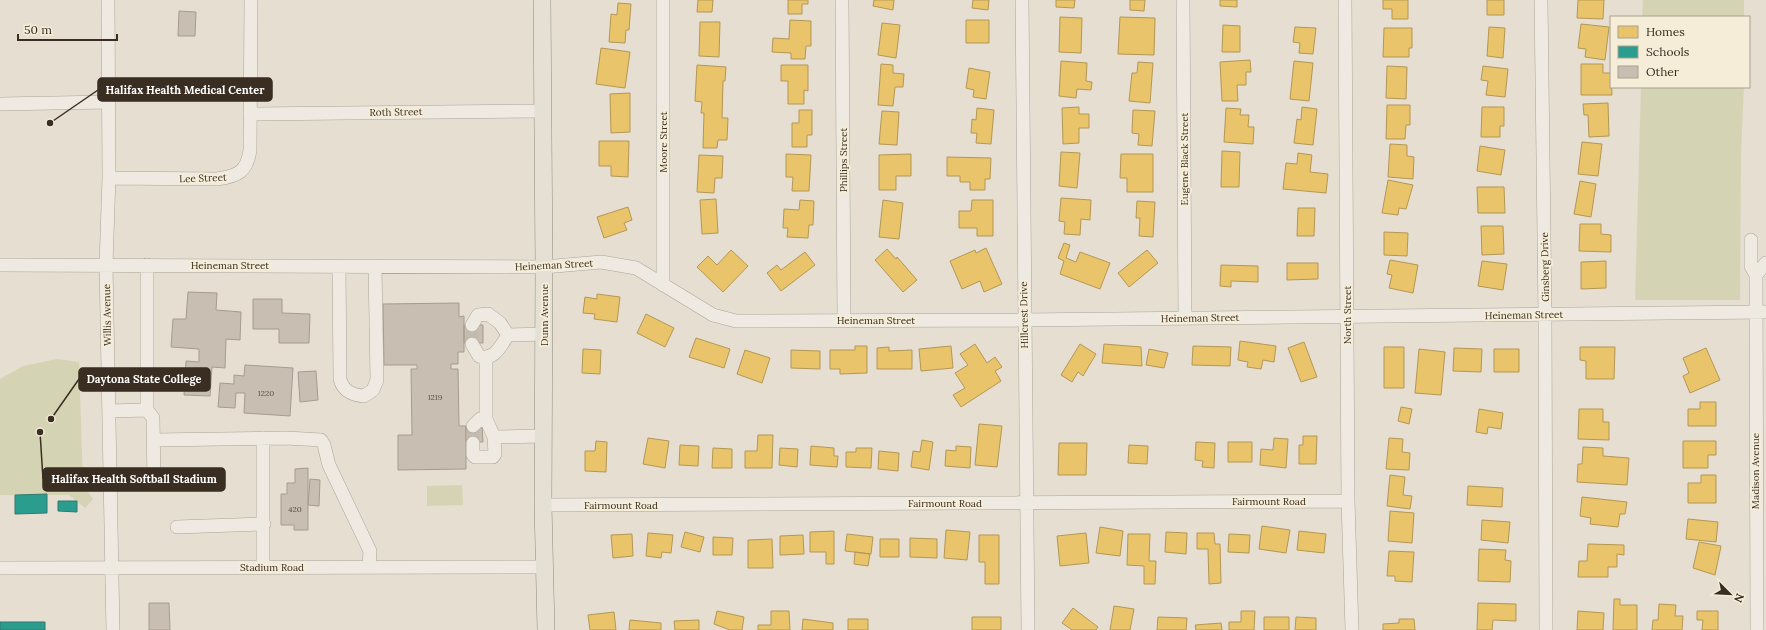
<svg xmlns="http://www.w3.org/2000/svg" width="1766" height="630" font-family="Lora,serif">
<rect width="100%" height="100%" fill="#e5ded1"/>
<path fill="#d4d4b4" d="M1643,0h101v17h-102z
M1641,87h103l-3,65 -1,148h-105z
M57,359l22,3 4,122 10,15 -8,9 -16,-13h-69v-116l23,-13z
M462,485l1,20 -36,1v-20z"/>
<path fill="#e9c46a" stroke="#b49754" d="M698,0h15l-1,12h-15z
M788,0h20v4h-6v10h-14z
M874,0h20l-1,10 -20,-4z
M973,0h16l-1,10 -16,-2z
M1056,0h19l-1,8 -18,-1z
M1130,0h15l-1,11 -14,-1z
M1220,0h17v7l-17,-1z
M1383,0h25v19h-16v-10h-9z
M1487,0h17v15h-17z
M1578,0h26l-1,19 -26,-1z
M618,3l13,1 -2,26h-3l-1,13 -16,-1 2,-28 6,1z
M1060,17l22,1 -1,35 -22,-1z
M1120,17l35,1 -1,37 -36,-1z
M790,20l21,1v25h-5l-1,13h-14v-6l-19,-1 1,-14 16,1z
M966,20h23v23h-23z
M700,22h20l-1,35 -20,-1z
M882,23l18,2 -4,33 -18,-3z
M1581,24l28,3 -4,33 -20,-3 1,-8 -8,-1z
M1223,25l17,1v26h-18z
M1295,27l21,1 -3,26 -14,-1 1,-10 -7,-1z
M1489,27l16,1 -2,30 -16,-2z
M1384,28h28v20h-3v9h-26z
M601,48l29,4 -5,36 -29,-4z
M1250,60l1,12h-5v13h-9l1,16h-16l-2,-39z
M1061,61l26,2 -1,18 6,1 -1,8 -14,-1 -1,9 -17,-2z
M1294,61l19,2 -4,38 -19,-2z
M1138,62l15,1 -3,40 -21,-2 3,-28h5z
M881,64l12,1v8l11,1 -1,13h-8l-2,19 -15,-1z
M1581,64h22v9h8l1,22h-31z
M697,65l29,2 -1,14h-2l-1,37h6l-1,22h-9l-1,8h-14l1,-35h-3l1,-11 -7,-1z
M781,65h27v26l-4,-1v14h-16v-23h-7z
M1387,66l20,1 -1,32 -20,-1z
M1483,66l25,3 -3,28 -19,-2 2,-14 -7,-1z
M969,68l21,4 -4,27 -13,-2 1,-7 -8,-2z
M630,93v39l-19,1 -1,-39z
M1608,103l1,33 -20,1 -1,-22h-4l-1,-11z
M1387,105h23v20h-4l-1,14h-19z
M1079,107v7h10v14h-10v15l-16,1 -1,-36z
M1302,107l15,2 -4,36 -19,-2 3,-24 4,1z
M1482,107h22v19h-4v11h-19z
M977,108l17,2 -3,34 -15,-1 1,-10h-6l1,-14 4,1z
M1226,108l15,1 -1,6h9l-1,12h6l-1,17 -29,-2z
M799,110h13v25h-5v12h-15v-24h7z
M1133,110l22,1 -3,35 -14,-1 1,-11 -7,-1z
M882,111l17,1 -2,33 -18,-1z
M599,141h30l-1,36 -17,-1v-10h-12z
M1582,142l20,2 -4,32 -20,-2z
M1390,144l17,1v11l7,1 -1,22 -25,-2z
M1480,146l25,4 -4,25 -24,-4z
M1222,151l18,1 -1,35h-18z
M1061,152l19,1 -3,35 -18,-2z
M1298,153l14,2 -2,17 18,2 -2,19 -43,-4 3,-26 11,1z
M786,154l25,1 -2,36h-17l1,-14h-7z
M911,154v22h-15v14h-17v-35z
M1121,154h32v38h-26v-14h-7z
M699,155l24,1 -1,22h-7l-1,15 -17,-1z
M947,157l44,1 -1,21h-5v11h-15v-8h-10v-6h-13z
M1388,180l25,5 -7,24 -7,-1 -1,7 -16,-2z
M1580,181l16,3 -5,33 -17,-3z
M1477,187h27l1,26h-27z
M1061,198l30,2 -1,20 -9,-1 -1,16 -16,-1 1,-12 -6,-1z
M716,199l2,34 -16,1 -2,-34z
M800,200l14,1 -1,24h-4l-1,13 -21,-1 1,-9h-5l1,-19 15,1z
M883,200l20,3 -4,36 -20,-2z
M972,200h21v36h-16v-8h-18v-17h12z
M1137,201l18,1 -2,35 -14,-1 1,-18h-4z
M628,207l4,13 -8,3 3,7 -23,8 -7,-21z
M1298,208h17l-1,28h-17z
M1580,224h21v10l10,1v17l-32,-1z
M1481,226h22l1,28 -22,1z
M1384,232l24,1 -1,23 -23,-1z
M1064,243l6,2 -4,13 10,4 4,-10 30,11 -10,26 -40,-15 4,-13 -6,-3z
M986,248l16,36 -18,8 -4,-11 -18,8 -12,-28 25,-11 1,3z
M887,249l9,10 1,-2 20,23 -14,12 -28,-32z
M731,250l17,16 -25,26 -26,-25 11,-11 9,9z
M1147,250l11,13 -29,24 -11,-14z
M805,252l10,13 -34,26 -14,-18 10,-8 4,5z
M1390,260l28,5 -5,28 -24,-5 3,-13 -5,-1z
M1482,261l25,3 -4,26 -25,-4z
M1606,261v27l-25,1v-27z
M1287,263h31v16l-31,1z
M1221,265l37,1v16l-27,-1v6l-11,-1z
M597,294l23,3 -3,25 -23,-3 1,-5 -12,-1 2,-16 12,2z
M646,314l28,14 -9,19 -28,-14z
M696,338l34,11 -6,19 -35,-11z
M1240,341l36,5 -2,16 -11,-2 -2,9 -14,-2 1,-5 -10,-2z
M1304,342l13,35 -16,5 -13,-34z
M975,344l12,19 8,-6 7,10 -7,4 6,10 -40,26 -8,-12 12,-7 -10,-15 13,-8 -8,-11z
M1080,344l16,10 -13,22 -5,-4 -6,10 -11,-7z
M1104,344l37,3 1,19 -40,-3z
M855,346h12v27l-27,1v-5h-10v-19h25z
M951,346l2,22 -32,3 -2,-22z
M1193,346l38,1 -1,19 -38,-1z
M889,347v4l23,-1v19h-35v-21z
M1384,347h20v41h-20z
M1580,347h35l-1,32h-28v-18l-6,-1z
M1454,348l28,1 -1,23 -28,-1z
M1706,348l14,32 -30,13 -7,-17 6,-3 -6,-15z
M583,349l18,1 -1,24 -18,-1z
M1149,349l19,4 -4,15 -18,-3z
M1419,349l26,3 -4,43 -26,-2z
M1494,349h25v23h-25z
M745,350l25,8 -8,25 -25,-9z
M791,350l29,1v18l-29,-1z
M1700,402h16v24h-28v-17h12z
M1401,407l11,2 -3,15 -11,-3z
M1479,409l24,4 -2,16 -13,-2 -1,7 -11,-2z
M1579,409h24v13h6v18l-31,-1z
M979,424l23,2 -5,41 -22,-2z
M758,435h15l-1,33h-27v-17h12z
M1303,436h14l-1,28h-17v-19h4z
M648,438l21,3 -4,27 -22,-4z
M1274,438l14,1 -2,29 -26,-3 1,-16 12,1z
M1389,438l14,1 -1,13 8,1 -1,17 -23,-1z
M922,440l11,2 -4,28 -18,-3 2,-16 7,1z
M596,441l11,1 -1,30 -21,-1v-20h10z
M1683,441h33v14h-8v13h-25z
M1196,442l19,1 -1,25 -12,-1 1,-6 -8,-1z
M1228,442h24v20h-24z
M1059,443h28l-1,32h-28z
M680,445l19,1 -1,20 -19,-1z
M1129,445l19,1 -1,18 -19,-1z
M811,446l23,2v8h4l-1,11 -27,-2z
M956,446l15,1 -1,21 -25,-2 1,-16 10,1z
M1583,447l20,1v8l26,2 -2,27 -50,-3 1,-18h4z
M713,448l19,1v19h-20z
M780,448l18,1 -1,18 -18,-2z
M856,448h16l-1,20 -25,-1v-15h10z
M879,451l20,2 -1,18 -20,-2z
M1390,475l15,2 -2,18 9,1 -2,13 -23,-3z
M1701,475h15v28h-28v-20h13z
M1468,486l35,2 -1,19 -35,-2z
M1582,497l45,5 -2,12h-5l-2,13 -28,-3 1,-6 -11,-2z
M1390,511l24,2 -2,30 -24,-2z
M1688,519l30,3 -2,20 -30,-3z
M1482,520l28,2 -2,21 -27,-3z
M1262,526l28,4 -4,23 -27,-4z
M1100,527l23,4 -3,25 -24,-3z
M946,530l24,2 -3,28 -23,-2z
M834,531v33h-8v-12h-16v-20z
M1299,531l27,3 -2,19 -27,-3z
M685,532l19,5 -4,15 -19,-5z
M1166,532l21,1 -1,21 -21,-2z
M648,533l25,2 -2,18 -9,-1 -1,6 -15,-2z
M1086,533l3,30 -29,3 -3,-30z
M1197,533h17l1,11h5l1,39 -12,1 -1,-35h-11z
M632,534l1,22 -20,2 -2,-23z
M847,534l26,3 -2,17 -26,-3z
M1128,534h22l-1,27h7l-1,23h-11v-18l-17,-1z
M1229,534l21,1 -1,18 -21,-1z
M803,535l1,19 -24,1v-19z
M979,535h20v49h-14v-22h-6z
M713,537l20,1 -1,17h-19z
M910,538l27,1v19l-27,-1z
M772,539l1,29h-25v-28z
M880,539h19v18h-19z
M1699,542l22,4 -6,29 -22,-7z
M1588,544l36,1v10l-7,-1v13h-9v10h-30l1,-16h8z
M1479,549l27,1 -1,10 6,1 -1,21 -32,-1z
M1389,551l25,1 -2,30 -17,-1v-5h-8z
M855,552l15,2 -2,12 -14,-2z
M1614,599h6v6h17v25h-24z
M1478,603l38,1v17l-23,-1 -1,10h-15z
M1659,604l17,1 -1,11h8l-1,14h-30l1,-10h5z
M1114,606l20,3 -4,21h-20z
M1073,608l25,19 -2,3h-24l-10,-7z
M717,611l27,6 -2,13h-12l-16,-6z
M771,611h18l1,19h-32v-5h13z
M1241,611h14l-1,19h-25v-8h12z
M1578,611l26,2 -1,17h-26z
M1697,611h21v19h-16l1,-10h-6z
M614,612l2,18h-26l-2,-15z
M972,617h29v13h-29z
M1158,617l29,1 -1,12h-29z
M1264,617h25v13h-25z
M1296,617l20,1v12h-21z
M803,619l30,4v7h-31z
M848,619h20v11h-20z
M1399,619h15l1,11h-32v-6l16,-1z
M630,620l31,3v7h-32z
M699,620v10h-24l-1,-9z
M1221,623l1,7h-26l-1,-5z"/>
<path fill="#2a9d8f" stroke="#2f7b6e" d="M47,494v19l-32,1v-19z
M58,501h19v11l-19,-1z
M0,622h45v8h-45z"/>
<path fill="#c9beb2" stroke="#a69b90" d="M179,11l17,1 -1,24h-17z
M188,292l29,1 -1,17 25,2 -1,28 -14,-1 -1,29 -13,-1 -2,29 -26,-1 2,-34 13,1v-13l-28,-2 2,-28h13z
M253,299h29v14l28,1 -1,29h-30v-14h-26z
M459,303v14l5,-1v36h-6v12h-7v5h7l1,57h7v43l-68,1v-35h14l-1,-66h6v-4h-33l-1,-61z
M464,325h19v18h-19z
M245,365l48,3 -3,48 -46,-3 1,-20h-9l-1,15 -17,-1 2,-24 14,1v-9l10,1z
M316,371l2,29 -18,2 -2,-30z
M466,426h16l1,16h-17z
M308,468v62h-14v-5h-13v-31h6v-11h8v-14z
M310,479l10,1 -1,26 -11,-1z
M149,603h20l1,27h-21z"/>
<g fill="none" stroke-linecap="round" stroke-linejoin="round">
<path stroke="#c3bbae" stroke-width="13" stroke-dasharray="13 6" stroke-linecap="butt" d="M472,344v-19
M473,443v-17"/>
<defs>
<path id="minor" d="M108,0l1,178 -3,87 7,365
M842,0l2,320
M1022,0l6,630
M1183,0l2,318
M1345,0l3,501 4,129
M1541,0l4,315 1,315
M0,104l109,-2
M250,114l292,-3
M109,178l108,1c21,-3 30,-7 33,-29l1,-150
M1751,240v26l5,9
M0,265l544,2 57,-5 35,6 77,47 23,6 288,-1 742,-8
M339,266l1,113c3,12 12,16 24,17l9,-6 4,-10 -2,-114
M663,285v-285
M472,325l6,-10 10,-1 12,9 8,12
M508,335l36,-1
M472,344l7,12c15,5 21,-9 29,-21
M486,358v61l8,18 49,-1
M147,410l6,8 1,66
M109,411l38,-1v-145
M473,426l7,-7h6
M154,440l133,-2 34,2 3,5 5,20 41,86 -1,16
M473,443v12l2,2h18l2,-3 -1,-17
M543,505l805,-4
M177,527l87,-3
M263,566v-128
M0,568l545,-1
M1757,630l-1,-355 10,-12"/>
<path id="major" d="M542,0l2,267 -1,238 3,125"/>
</defs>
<use href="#minor" stroke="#aba499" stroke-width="14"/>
<use href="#major" stroke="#908980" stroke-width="18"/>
<use href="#minor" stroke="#eeeae2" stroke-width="13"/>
<use href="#major" stroke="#e5e0d4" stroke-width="17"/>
</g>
<g text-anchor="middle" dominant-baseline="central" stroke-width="4" stroke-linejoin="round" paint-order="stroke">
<g font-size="8" fill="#5e5145">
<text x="266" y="393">1220</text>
<text x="435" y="397">1219</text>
<text x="295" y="509">420</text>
</g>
<g font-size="10" fill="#3a2d21" stroke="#f5edd8">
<text transform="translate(396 112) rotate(-1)">Roth Street</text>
<text transform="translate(663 142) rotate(-90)">Moore Street</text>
<text transform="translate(1184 159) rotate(-90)">Eugene Black Street</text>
<text transform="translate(843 160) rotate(-90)">Phillips Street</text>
<text transform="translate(203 178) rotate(-2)">Lee Street</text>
<text x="230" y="265">Heineman Street</text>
<text transform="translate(554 265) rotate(-3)">Heineman Street</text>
<text transform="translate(1545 267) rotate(-91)">Ginsberg Drive</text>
<text transform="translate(107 315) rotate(-91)">Willis Avenue</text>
<text transform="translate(544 315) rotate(-90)">Dunn Avenue</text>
<text transform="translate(1024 315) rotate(-91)">Hillcrest Drive</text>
<text transform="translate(1347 315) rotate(-90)">North Street</text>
<text transform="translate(1524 315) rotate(-1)">Heineman Street</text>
<text transform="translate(1200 318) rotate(-1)">Heineman Street</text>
<text x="876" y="320">Heineman Street</text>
<text transform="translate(1755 471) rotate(-90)">Madison Avenue</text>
<text x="1269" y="501">Fairmount Road</text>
<text x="945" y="503">Fairmount Road</text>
<text x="621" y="505">Fairmount Road</text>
<text x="272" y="567">Stadium Road</text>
</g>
</g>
<path fill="none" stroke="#3a2d21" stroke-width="1.5" d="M50 123L98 90M51 419L79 379M40 432L43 479"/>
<g fill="#3a2d21" stroke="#f5edd8" stroke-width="1.5">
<circle cx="50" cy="123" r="4"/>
<circle cx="51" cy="419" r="4"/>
<circle cx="40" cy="432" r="4"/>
</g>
<g fill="#3a2d21" stroke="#3a2d21" stroke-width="1.5">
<rect x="98" y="78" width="174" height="23" rx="4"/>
<rect x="79" y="368" width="131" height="23" rx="4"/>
<rect x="43" y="468" width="182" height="23" rx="4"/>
</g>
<g font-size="11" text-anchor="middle" font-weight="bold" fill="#fff">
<text x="185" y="94">Halifax Health Medical Center</text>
<text x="144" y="383">Daytona State College</text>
<text x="134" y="483">Halifax Health Softball Stadium</text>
</g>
<rect x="1610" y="16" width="140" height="72" fill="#f5edd8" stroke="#aaa08f"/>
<rect x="1618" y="26" width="20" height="12" fill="#e9c46a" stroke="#aaa08f"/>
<text x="1646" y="36" font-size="12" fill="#3a2d21">Homes</text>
<rect x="1618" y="46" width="20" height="12" fill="#2a9d8f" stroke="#aaa08f"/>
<text x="1646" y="56" font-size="12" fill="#3a2d21">Schools</text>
<rect x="1618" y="66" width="20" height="12" fill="#c9beb2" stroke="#aaa08f"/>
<text x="1646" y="76" font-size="12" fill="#3a2d21">Other</text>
<g transform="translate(1730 594) rotate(114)" stroke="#f5edd8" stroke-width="3" paint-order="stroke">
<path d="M0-3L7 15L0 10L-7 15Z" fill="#3a2d21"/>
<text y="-6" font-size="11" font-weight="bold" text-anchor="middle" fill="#3a2d21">N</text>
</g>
<path d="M18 34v6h99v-6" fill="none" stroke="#3a2d21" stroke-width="2"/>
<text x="24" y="34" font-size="12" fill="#3a2d21" stroke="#f5edd8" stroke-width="3" paint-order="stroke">50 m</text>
</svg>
